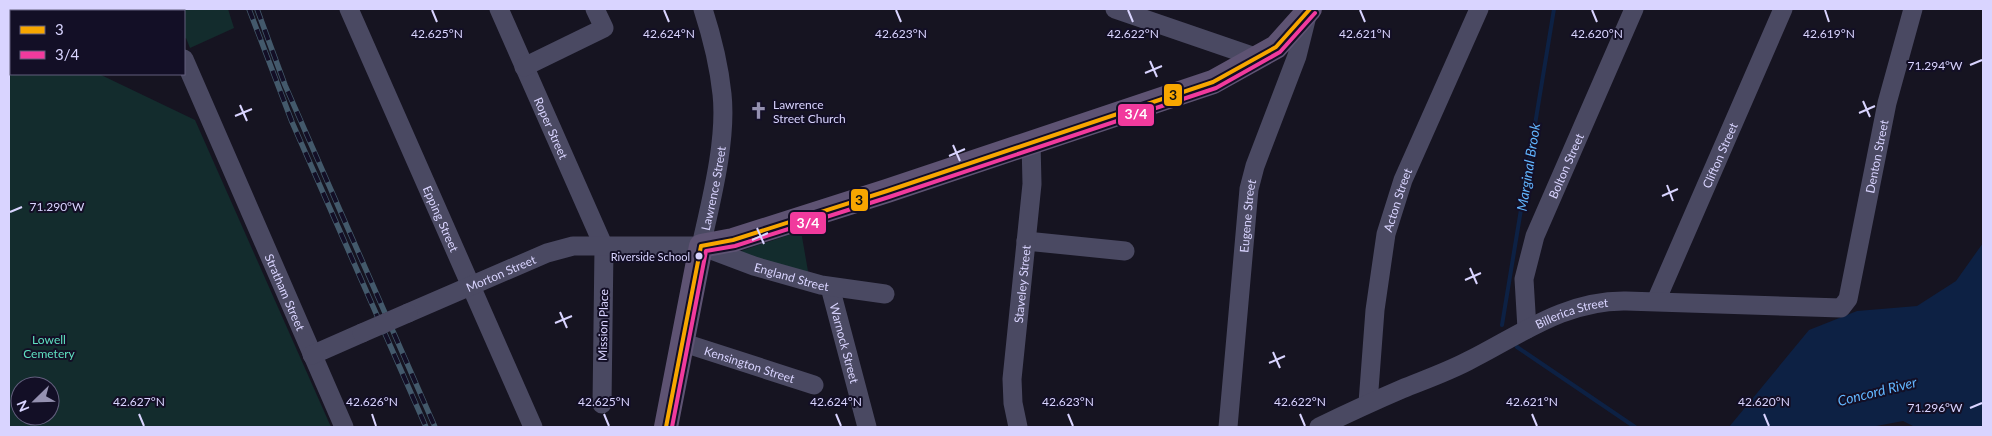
<svg xmlns="http://www.w3.org/2000/svg" width="1992" height="436" font-family="Lato,sans-serif">
<rect width="100%" height="100%" fill="#161421"/>
<path fill="#132c2d" fill-rule="evenodd" d="M38,9h190l6,19 -44,20 -4,-10 -2,1v-28h-148z
M11,37v37h88l96,46 136,307h-322v-387zM20,386h30v30h-30z
M801,231l8,46 -71,-25z"/>
<path fill="#0d2144" d="M1983,243v184h-68l-12,-6 -32,6h-142l80,-97 48,-19 60,-5 39,-25z"/>
<g fill="none" stroke-linecap="round" stroke-linejoin="round">
<path stroke="#0d2144" stroke-width="4" d="M1502,325l52,-316
M1517,347l118,80"/>
<g stroke="#4a4962" stroke-width="19">
<path id="s1" d="M349,9l184,418"/>
<path id="s2" d="M499,9l105,238 -2,157"/>
<path d="M1115,9l140,48"/>
<path id="s3" d="M184,59l160,368"/>
<path d="M524,67l80,-39 -9,-19"/>
<path d="M1026,241l99,10"/>
<path id="s4" d="M701,246c10,-45 26,-106 21,-152 -3,-29 -10,-57 -19,-85"/>
<path id="s5" d="M830,287l37,140"/>
<path id="s6" d="M1656,301l127,-292"/>
<path id="s7" d="M408,313l139,-60 26,-7h128l53,20 67,19 64,9"/>
<path id="s8" d="M1527,329l-3,-50 11,-43 99,-227"/>
<path id="s9" d="M684,343l130,42"/>
<path d="M312,355l50,-22"/>
<path id="s10" d="M1368,403l7,-93 11,-76 17,-54 76,-171"/>
<path id="s11" d="M1018,427l-5,-24 -1,-24 20,-195 -1,-42"/>
<path id="s12" d="M1228,427l21,-238 6,-23 42,-110 11,-44"/>
<path id="s13" d="M1319,427c27,-13 55,-26 83,-38 22,-9 45,-17 66,-28 52,-26 97,-61 158,-60l215,7 7,-9 39,-196 26,-94"/>
</g>
<path stroke="#5e5373" stroke-width="24" d="M666,427l35,-181 32,-6 154,-49 326,-109 63,-35 34,-38"/>
<defs>
<path id="rail" d="M249,9l43,113 134,305
M257,9l28,76 150,342"/>
</defs>
<use href="#rail" stroke="#43596b" stroke-width="5.5"/>
<use href="#rail" stroke="#130f26" stroke-width="4" stroke-dasharray="11" stroke-linecap="butt"/>
<path stroke="#4a4962" stroke-width="19" d="M362,333l46,-20"/>
<defs>
<path id="bus-1" d="M701,246l32,-6 154,-49 326,-109 63,-35 34,-38
M666,427l35,-181"/>
<path id="bus-2" d="M672,427l34,-176 29,-5 154,-49 327,-109 64,-36 35,-39"/>
</defs>
<use href="#bus-1" stroke="#130f26" stroke-width="8"/>
<use href="#bus-2" stroke="#130f26" stroke-width="8"/>
<use href="#bus-1" stroke="#f7a600" stroke-width="4"/>
<use href="#bus-2" stroke="#f13a9d" stroke-width="4"/>
</g>
<path fill="none" stroke="#d9d4ff" stroke-width="2" d="M432,10l5,12M664,10l5,12M896,10l5,12M1128,10l5,12M1360,10l5,12M1592,10l5,12M1825,10l4,12M1150,61l7,16M1970,65l12,-5M1145,73l17,-7M1863,101l7,16M240,105l7,16M1859,113l16,-7M235,116l17,-7M953,145l7,16M949,156l16,-7M1667,185l6,16M1662,196l16,-7M10,212l12,-5M757,228l7,16M752,240l16,-7M1470,268l7,16M1465,280l16,-7M560,312l7,16M555,323l17,-7M1273,352l7,16M1269,363l16,-7M1970,408l12,-5M139,414l5,12M372,414l4,12M604,414l5,12M836,414l5,12M1068,414l5,12M1300,414l5,12M1532,414l5,12M1764,414l5,12"/>
<defs>
<symbol id="church-bare" viewBox="-9 -9 18 18"><path d="M-1.2-6h2.4v3.5h3.3v2.4h-3.3V6h-2.4V-.1h-3.3v-2.4h3.3Z" fill="#9591b1" stroke="#130f26" stroke-width="2.5" paint-order="stroke"/></symbol>
</defs>
<g fill-rule="evenodd">
<use href="#church-bare" x="746" y="98" width="25" height="25"/>
</g>
<circle fill="#d9d4ff" stroke="#130f26" stroke-width="2" cx="699" cy="256" r="4.5"/>
<g text-anchor="middle" dominant-baseline="central" stroke-width="4" stroke-linejoin="round" paint-order="stroke">
<g font-size="11" fill="#d9d4ff" stroke="#130f26" text-anchor="end">
<text x="690" y="256">Riverside School</text>
</g>
<g font-size="12" fill="#d9d4ff" stroke="#130f26" text-anchor="start">
<text x="773" y="104">Lawrence<tspan x="773" dy="14">Street Church</tspan></text>
</g>
<g font-size="12" fill="#d9d4ff" stroke="#130f26">
<text stroke="none"><textPath href="#s2" startOffset="130">Roper Street</textPath></text>
<text stroke="none"><textPath href="#s6" startOffset="159">Clifton Street</textPath></text>
<text stroke="none"><textPath href="#s13" startOffset="706">Denton Street</textPath></text>
<text stroke="none"><textPath href="#s8" startOffset="171">Bolton Street</textPath></text>
<text stroke="none"><textPath href="#s4" startOffset="59">Lawrence Street</textPath></text>
<text stroke="none"><textPath href="#s10" startOffset="206">Acton Street</textPath></text>
<text stroke="none"><textPath href="#s12" startOffset="212">Eugene Street</textPath></text>
<text stroke="none"><textPath href="#s1" startOffset="229">Epping Street</textPath></text>
<text stroke="none"><textPath href="#s7" startOffset="101">Morton Street</textPath></text>
<text stroke="none"><textPath href="#s7" startOffset="402">England Street</textPath></text>
<text stroke="none"><textPath href="#s11" startOffset="144">Staveley Street</textPath></text>
<text stroke="none"><textPath href="#s3" startOffset="254">Stratham Street</textPath></text>
<text stroke="none"><textPath href="#s13" startOffset="278">Billerica Street</textPath></text>
<text transform="translate(603 325) rotate(-89)">Mission Place</text>
<text stroke="none"><textPath href="#s5" startOffset="58">Warnock Street</textPath></text>
<text stroke="none"><textPath href="#s9" startOffset="69">Kensington Street</textPath></text>
</g>
<g font-size="12" fill="#5fe0c0" stroke="#130f26">
<text x="49" y="339">Lowell<tspan x="49" dy="14">Cemetery</tspan></text>
</g>
<g font-size="14" font-style="italic" fill="#62b6ff" stroke="#130f26">
<text transform="translate(1528 167) rotate(-81)">Marginal Brook</text>
<text transform="translate(1877 391) rotate(-14)">Concord River</text>
</g>
</g>
<g font-size="12" text-anchor="middle" fill="#d9d4ff" stroke="#130f26" stroke-width="4" stroke-linejoin="round" paint-order="stroke">
<text x="437" y="38">42.625°N</text>
<text x="669" y="38">42.624°N</text>
<text x="901" y="38">42.623°N</text>
<text x="1133" y="38">42.622°N</text>
<text x="1365" y="38">42.621°N</text>
<text x="1597" y="38">42.620°N</text>
<text x="1829" y="38">42.619°N</text>
<text x="1935" y="70">71.294°W</text>
<text x="57" y="211">71.290°W</text>
<text x="139" y="406">42.627°N</text>
<text x="372" y="406">42.626°N</text>
<text x="604" y="406">42.625°N</text>
<text x="836" y="406">42.624°N</text>
<text x="1068" y="406">42.623°N</text>
<text x="1300" y="406">42.622°N</text>
<text x="1532" y="406">42.621°N</text>
<text x="1764" y="406">42.620°N</text>
<text x="1935" y="412">71.296°W</text>
</g>
<g stroke="#130f26" stroke-width="2">
<rect x="1163" y="83" width="20" height="24" rx="5" fill="#f7a600"/>
<rect x="1117" y="103" width="38" height="24" rx="5" fill="#f13a9d"/>
<rect x="850" y="188" width="19" height="24" rx="5" fill="#f7a600"/>
<rect x="789" y="211" width="38" height="24" rx="5" fill="#f13a9d"/>
</g>
<g font-size="14" text-anchor="middle" font-weight="bold" fill="#fff">
<text x="1136" y="119">3/4</text>
<text x="808" y="228">3/4</text>
</g>
<g font-size="14" text-anchor="middle" font-weight="bold" fill="#111">
<text x="1173" y="100">3</text>
<text x="859" y="205">3</text>
</g>
<rect width="1992" height="436" fill="none" stroke="#d9d4ff" stroke-width="20"/>
<rect x="10" y="10" width="175" height="65" fill="#130f26" stroke="#625e7d"/>
<rect x="20" y="26" width="25" height="8" fill="#f7a600" stroke="#625e7d"/>
<text x="55" y="35" font-size="15" fill="#d9d4ff">3</text>
<rect x="20" y="51" width="25" height="8" fill="#f13a9d" stroke="#625e7d"/>
<text x="55" y="60" font-size="15" fill="#d9d4ff">3/4</text>
<g transform="translate(35 401) rotate(247)"><circle r="24" fill="#130f26" stroke="#625e7d"/>
<path d="M0-4L9 19L0 12L-9 19Z" fill="#9591b1"/>
<text y="-8" font-size="14" font-weight="bold" text-anchor="middle" fill="#d9d4ff">N</text>
</g>
</svg>
